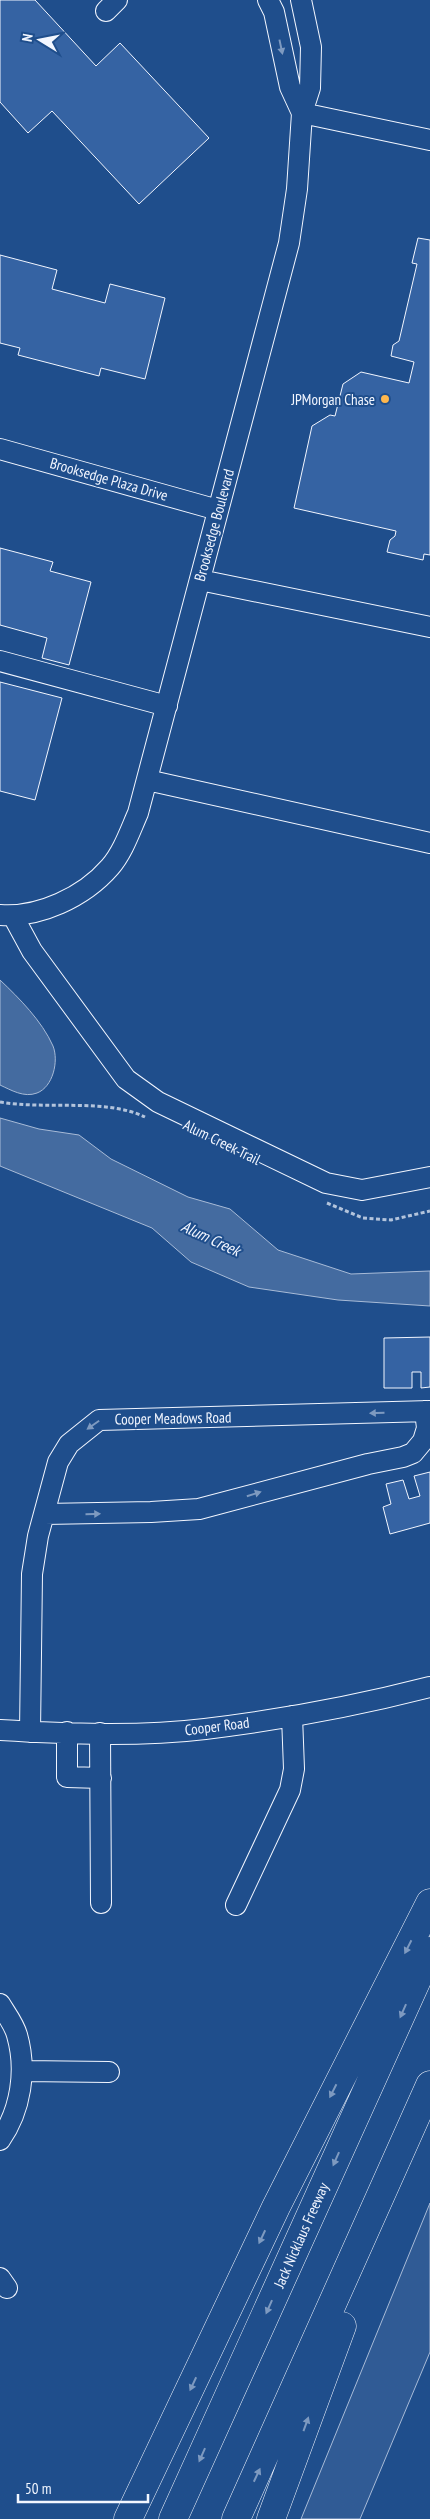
<svg xmlns="http://www.w3.org/2000/svg" width="430" height="2519" font-family="'PT Sans Narrow',sans-serif">
<rect width="100%" height="100%" fill="#1f4e8c"/>
<path fill="#305b95" stroke="#a8bbd7" d="M430,2203v149l-70,167h-59z"/>
<path fill="#446ba0" stroke="#a8bbd7" d="M0,980c19,18 42,41 53,66 6,15 0,41 -16,47 -13,5 -26,-3 -37,-8z
M0,1118l39,11 40,6 32,24 77,38 42,12 48,41 73,24 79,-3v35l-92,-6 -89,-13 -58,-25 -39,-34 -152,-62z"/>
<path fill="#3563a3" stroke="#f2f6ff" d="M0,0h35l61,66 24,-23 89,95 -70,66 -87,-93 -24,22 -28,-31z
M418,238l12,2v315l-6,-1 -1,6 -36,-8 3,-12 5,-4 1,-5 -102,-23 18,-82 18,-11 5,1 8,-32 18,-12 48,11 5,-21 -23,-6 2,-11 6,-4 18,-77 -5,-1z
M0,255l57,15 -5,19 53,14 5,-19 55,14 -20,81 -44,-11 -2,8 -81,-21 2,-7 -20,-5z
M0,548l53,14 -3,9 41,11 -22,83 -27,-7 5,-20 -47,-13z
M0,682l62,16 -27,102 -35,-9z
M430,1337v50l-9,1v-16h-9v16h-28v-50z
M430,1472v51l-40,11 -7,-27 8,-3 -5,-20 17,-4 6,19 11,-3 -6,-20z"/>
<g fill="none" stroke-linecap="round" stroke-linejoin="round">
<defs>
<path id="minor" d="M268,0l6,12 16,75 12,26
M106,11l11,-11
M302,113l128,27
M0,449l218,61
M200,580l230,47
M0,661l167,45
M147,780l283,63
M0,915c39,3 84,-18 110,-48 13,-15 20,-36 28,-54l151,-570 8,-54 5,-76 8,-25 1,-41 -10,-47
M13,916l19,35 94,128 32,23 168,81 36,7 68,-13
M45,1514l106,-2 48,-3 169,-45 35,-7 10,-4 10,-12 4,-13 -2,-17
M0,1730c66,4 139,7 205,-1 76,-9 151,-23 225,-42
M30,1732l2,-158 6,-38 20,-74 11,-18 30,-24 331,-9
M67,1732v45l34,1
M100,1733l1,170
M236,1905l54,-115 4,-21 -2,-53
M0,2004c6,10 14,20 17,31 10,35 4,75 -17,105
M23,2071l86,1
M0,2278l7,10"/>
<path id="highway" d="M128,2519l148,-312 154,-304
M173,2519l257,-568
M236,2519l194,-434
M271,2519l71,-193"/>
</defs>
<use href="#minor" stroke="#f2f6ff" stroke-width="22"/>
<use href="#highway" stroke="#f2f6ff" stroke-width="29"/>
<path stroke="#b3c4dc" stroke-width="3" stroke-dasharray="4 2.5" stroke-linecap="butt" d="M0,1102c45,8 106,-4 145,15
M327,1203l36,15 28,2 39,-9"/>
<use href="#minor" stroke="#1f4e8c" stroke-width="20"/>
<use href="#highway" stroke="#1f4e8c" stroke-width="28"/>
</g>
<defs><path id="oneway-solid" d="M-6-.8H1V-3.2L6.5 0L1 3.2V.8H-6Z" transform="scale(1.25)"/></defs>
<g fill="#7e9ac0">
<use href="#oneway-solid" transform="translate(281 47) rotate(78)"/>
<use href="#oneway-solid" transform="translate(377 1413) rotate(178)"/>
<use href="#oneway-solid" transform="translate(93 1425) rotate(145)"/>
<use href="#oneway-solid" transform="translate(254 1494) rotate(-17)"/>
<use href="#oneway-solid" transform="translate(93 1514) rotate(-1)"/>
<use href="#oneway-solid" transform="translate(408 1947) rotate(117)"/>
<use href="#oneway-solid" transform="translate(403 2011) rotate(114)"/>
<use href="#oneway-solid" transform="translate(333 2091) rotate(117)"/>
<use href="#oneway-solid" transform="translate(336 2159) rotate(114)"/>
<use href="#oneway-solid" transform="translate(262 2237) rotate(115)"/>
<use href="#oneway-solid" transform="translate(269 2307) rotate(114)"/>
<use href="#oneway-solid" transform="translate(193 2384) rotate(115)"/>
<use href="#oneway-solid" transform="translate(306 2424) rotate(-70)"/>
<use href="#oneway-solid" transform="translate(202 2455) rotate(114)"/>
<use href="#oneway-solid" transform="translate(257 2475) rotate(-65)"/>
</g>
<circle fill="#ffb74d" stroke="#1f4e8c" stroke-width="2" cx="385" cy="399" r="5"/>
<g text-anchor="middle" dominant-baseline="central" stroke-width="4" stroke-linejoin="round" paint-order="stroke">
<g font-size="15" fill="#f2f6ff" stroke="#1f4e8c" text-anchor="end">
<text x="375" y="399">JPMorgan Chase</text>
</g>
<g font-size="15" fill="#f2f6ff" stroke="#1f4e8c">
<text transform="translate(109 479) rotate(16)">Brooksedge Plaza Drive</text>
<text transform="translate(214 525) rotate(-75)">Brooksedge Boulevard</text>
<text transform="translate(222 1142) rotate(26)">Alum Creek Trail</text>
<text transform="translate(173 1418) rotate(-1)">Cooper Meadows Road</text>
<text transform="translate(217 1726) rotate(-7)">Cooper Road</text>
<text transform="translate(301 2235) rotate(-66)">Jack Nicklaus Freeway</text>
</g>
<g font-size="16" font-style="italic" fill="#f2f6ff" stroke="#1f4e8c">
<text transform="translate(211 1238) rotate(25)">Alum Creek</text>
</g>
</g>
<g transform="translate(40 40) rotate(280)" stroke="#1f4e8c" stroke-width="4" paint-order="stroke">
<path d="M0-4L9 19L0 12L-9 19Z" fill="#f2f6ff"/>
<text y="-8" font-size="14" font-weight="bold" text-anchor="middle" fill="#f2f6ff">N</text>
</g>
<path d="M18 2494v8h130v-8" fill="none" stroke="#f2f6ff" stroke-width="2.5"/>
<text x="25" y="2494" font-size="15" fill="#f2f6ff" stroke="#1f4e8c" stroke-width="4" paint-order="stroke">50 m</text>
</svg>
